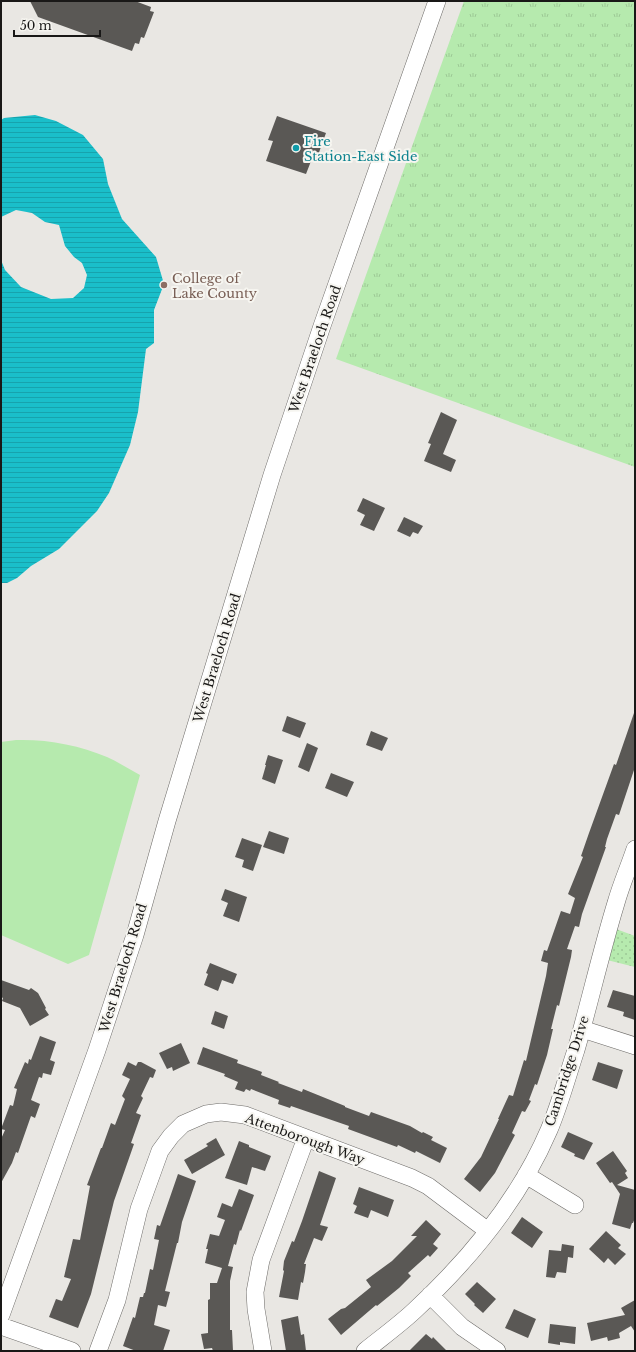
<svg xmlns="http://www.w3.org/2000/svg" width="636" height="1352" font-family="'Libre Baskerville',serif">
<defs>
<pattern id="grass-tufts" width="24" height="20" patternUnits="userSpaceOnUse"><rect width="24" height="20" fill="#b6eaae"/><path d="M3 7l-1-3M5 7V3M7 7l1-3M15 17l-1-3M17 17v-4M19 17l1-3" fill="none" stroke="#9cc895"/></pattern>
<pattern id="park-dots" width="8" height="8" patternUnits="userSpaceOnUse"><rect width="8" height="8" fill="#b6eaae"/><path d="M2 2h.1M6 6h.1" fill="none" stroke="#9cc895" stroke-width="1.8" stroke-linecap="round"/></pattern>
<pattern id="water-rules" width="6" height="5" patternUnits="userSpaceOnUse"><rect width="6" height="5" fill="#1abfca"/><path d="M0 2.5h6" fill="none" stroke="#17a3ad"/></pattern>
</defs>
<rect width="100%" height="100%" fill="#e9e7e3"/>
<path fill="url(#grass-tufts)" d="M464,1h171v466l-299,-108z"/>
<path fill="url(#park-dots)" d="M616,929l19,7v31l-28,-7z"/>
<path fill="#b6eaae" d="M16,740c31,-1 63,5 91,17 11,5 22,12 33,18l-51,180 -21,9 -67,-29v-193z"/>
<path fill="url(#water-rules)" d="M35,115l21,6 27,14 20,24 5,25 14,35 34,38 8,27 -10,26v33l-8,6 -8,63 -8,33 -21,48 -12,18 -38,38 -28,17 -14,12 -10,5h-6v-323l4,10 16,17 30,12 22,-1 11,-10 3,-13 -5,-12 -8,-6 -9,-11 -6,-21 -14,-3 -13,-9 -16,-3 -15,7v-97l3,-2z"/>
<path fill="#5a5855" d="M30,1h105l16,6 -1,4 4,1 -10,26 -3,-1 -2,7 -4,-1 -3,8 -94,-34z
M277,116l49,17 -9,25 -4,-2 -7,18 -40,-13 7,-20 -5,-1z
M441,412l16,8 -14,34 13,6 -5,12 -27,-11 7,-17 -3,-1z
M363,498l22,10 -11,23 -14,-6 5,-10 -8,-4z
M404,517l19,9 -5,8 -5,-2 -3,5 -13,-6z
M634,713h1v54l-16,48 -3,-1 -9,25 -2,8h1l-24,67 -3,13 -4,-1 -8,23 5,1 -1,7 -12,49 -2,-1 -6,24h2l-6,26 -10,30 -2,-1 -6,16 2,1 -6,11 -3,-1 -10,22 3,2 -20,38 -15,19 -16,-13 17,-22 18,-38h-1l11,-24 4,1 11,-36 2,1 20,-85 2,-13 -7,-2 3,-11 3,1 14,-40 9,3 5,-16 -7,-4 15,-37 -2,-1 8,-23 25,-69 2,1z
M287,716l19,7 -6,15 -18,-7z
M371,731l17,7 -6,13 -16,-6z
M307,743l11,5 -9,24 -11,-5z
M268,755l15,5 -8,24 -13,-5 4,-14h-1z
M331,773l23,9 -7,15 -22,-9z
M269,831l20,7 -5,16 -21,-7z
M242,838l20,7 -9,26 -11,-4 2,-7 -9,-3z
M225,889l22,8 -8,25 -16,-6 5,-13 -7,-3z
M210,963l27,11 -4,10 -11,-4 -4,11 -14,-6 4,-11 -2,-1z
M1,980l28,10 2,-2 7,5 8,15 -1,1 4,6 -19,11 -10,-18 -18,-7 1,-3 -2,-1z
M613,990l22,6v24l-12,-4 1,-4 -17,-5z
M215,1011l13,5 -4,13 -13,-5z
M40,1036l16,6 -6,18 5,2 -4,13 -8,-2 -1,5 -3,-1 -8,23 9,4 -5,14 -4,-2 -13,37 -2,-1 -4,11 -11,20v-44l4,-9 -4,-1 9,-24 3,1 4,-17 -3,-1 5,-12 6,-14 3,2 1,-5 2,1z
M181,1043l9,20 -17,8 -1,-4 -5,2 -8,-16z
M203,1047l35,13 -1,3 25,9 -1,3 18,7 -1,1 24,9 1,-3 42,17v1l24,9 2,-4 39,14 12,7 1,-1 10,5 -2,3 16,8 -7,15 -24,-12 -1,2 -17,-8 -1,2 -49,-18 1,-3 -58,-20 -1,2 -12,-4 1,-4 -28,-11 -1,2 -4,-2 -2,3 -9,-3 3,-7 -14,-6 1,-2 -28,-10z
M128,1062l8,4 2,-4h3l15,8 -3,8 -3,-1 -9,19 2,2 -7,15 5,2 -10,28 3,1 -20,57 -23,93 -13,34 -29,-11 7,-18 6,2 9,-22 -7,-2 9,-38 7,1 10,-54 -3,-1 14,-37h1l9,-25 4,2 10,-26 -3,-3 8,-17 -8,-4z
M598,1062l25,8 -6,19 -25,-9z
M568,1132l25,11 -9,17 -10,-4 1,-2 -14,-7z
M216,1138l9,17 -33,19 -8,-14 24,-14 -2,-2z
M239,1141l10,4v2l22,9 -6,15 -13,-4 -5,18 -22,-7z
M613,1151l14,20 -2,2 3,5 -11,7 18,5v28l-2,5h-1l-2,6 -18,-5 8,-30 -8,-12 -2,1 -14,-20z
M319,1171l17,7 -16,47 8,2 -6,14 -8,-3 -10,26h2l-1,8 -2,11 -2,-1 -3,18 -19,-3 5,-26 -1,-1 1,-9 8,-20 2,1 8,-21z
M178,1174l18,7 -14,41 -4,21h-1l-12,48 5,1 -4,15 -8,-2 -4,20 16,5 -7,21h-27l-13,-5 10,-29 2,1 5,-21h3l1,-4h1l5,-24 3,1 6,-30 -5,-1 3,-14 3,1z
M359,1187l35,13 -6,17 -17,-7 -3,8 -14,-5 3,-7 -4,-2z
M239,1189l15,6 -13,36 -1,-1 -4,15 -2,-1 -6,22 5,1 -3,14v49h2l1,21h-20l-1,-3 -8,1 -3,-15 7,-1v-33l2,-1v-16h7l5,-15 -17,-5 3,-14h-2l4,-15 9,2 6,-16 -8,-3 5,-14 10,4z
M522,1217l21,15 -11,16 -21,-15z
M426,1220l15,14 -8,10 5,4 -8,9 -2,-2 -20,18 3,3 -12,12 -22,18 -1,-1 -35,30 -13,-16 13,-10 4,-1 26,-21 -5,-7 26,-19 25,-25h-6z
M606,1231l15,14 -3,3 8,6 -11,11 -7,-7 -4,5 -15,-14z
M562,1244l12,2 -1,12 -5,-1 -2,16 -9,-1 -2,6 -9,-1 3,-27 12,1z
M477,1282l19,17 -13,14 -9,-8 1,-1 -10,-10z
M635,1300v32l-4,-6 -12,7 1,5 -12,3 -1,-4 -16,4 -4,-18 38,-8 -4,-7z
M514,1309l22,10 -8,19 -23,-10z
M298,1316l3,19 3,-1 2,17h-20l-5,-31z
M550,1324l26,3 -1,17 -15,-2v3l-12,-2z
M426,1334l6,5 1,-2 14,14h-38z"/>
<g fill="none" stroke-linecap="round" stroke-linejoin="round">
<defs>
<path id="minor" d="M582,1029l53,17
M526,1175l49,30
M430,1295l32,32 35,24
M1,1315l96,-265 38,-115 32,-114 105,-346 50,-149 115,-325
M1,1326l71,25
M98,1351l19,-51 22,-91 21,-58 11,-15 12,-12 23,-10 15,-2 24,3 167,63 16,8 60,45
M263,1351l-7,-42 -1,-17 6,-32 45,-122
M365,1351c16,-13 34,-26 49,-40 55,-51 105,-111 135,-181 11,-26 18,-53 27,-80 14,-49 25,-98 40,-147 5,-18 13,-36 19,-54"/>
</defs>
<use href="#minor" stroke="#6d6b68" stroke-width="18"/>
<use href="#minor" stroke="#fff" stroke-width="17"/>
</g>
<circle fill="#0f9aa8" stroke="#f6f5f0" stroke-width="1.5" cx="296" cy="148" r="4"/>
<circle fill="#8d6e63" stroke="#f6f5f0" stroke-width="1.5" cx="164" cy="285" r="4"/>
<g text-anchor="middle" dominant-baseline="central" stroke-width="4" stroke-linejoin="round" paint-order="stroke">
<g font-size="13" fill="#0d838f" stroke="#f6f5f0" text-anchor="start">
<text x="304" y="141">Fire<tspan x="304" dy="15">Station-East Side</tspan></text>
</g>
<g font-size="13" fill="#785e54" stroke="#f6f5f0" text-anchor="start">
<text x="172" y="278">College of<tspan x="172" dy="15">Lake County</tspan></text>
</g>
<g font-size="13" fill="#191817" stroke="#f6f5f0">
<text transform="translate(315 349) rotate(-71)">West Braeloch Road</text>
<text transform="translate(217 658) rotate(-73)">West Braeloch Road</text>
<text transform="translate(123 968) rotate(-73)">West Braeloch Road</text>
<text transform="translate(567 1071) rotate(-72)">Cambridge Drive</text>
<text transform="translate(305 1139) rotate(20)">Attenborough Way</text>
</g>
</g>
<rect width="636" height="1352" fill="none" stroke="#191817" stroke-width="4"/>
<path d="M14 30v6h86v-6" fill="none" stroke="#191817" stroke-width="2"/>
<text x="20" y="30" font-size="12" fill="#191817" stroke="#f6f5f0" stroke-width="3" paint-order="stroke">50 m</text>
</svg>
